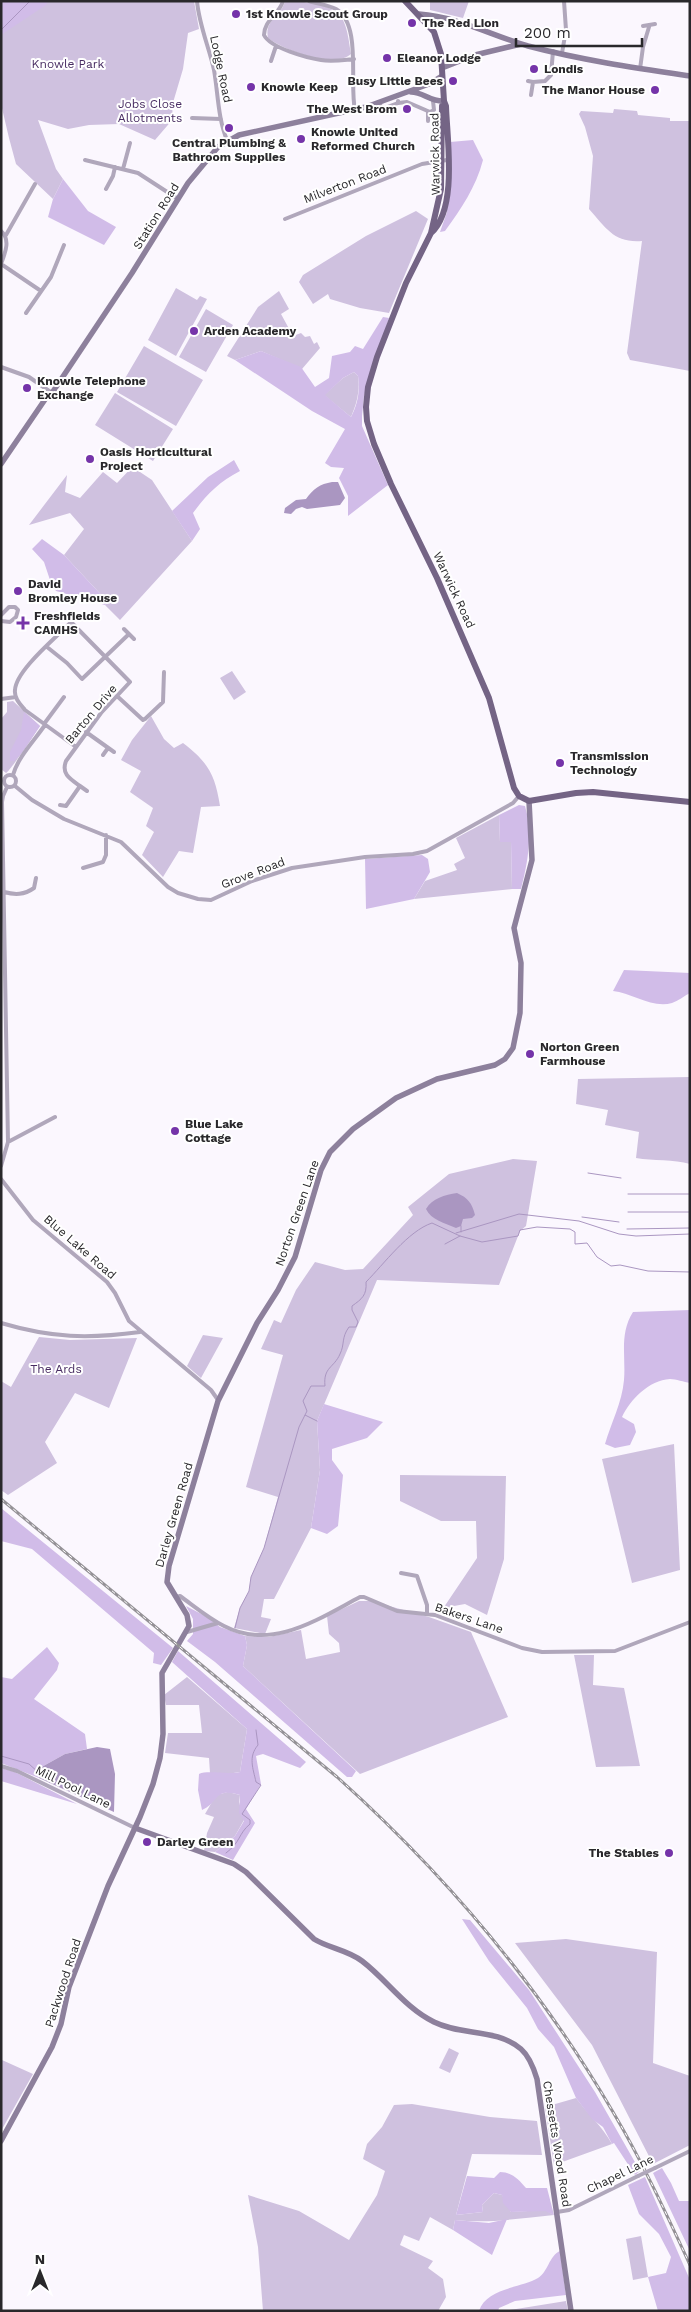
<svg xmlns="http://www.w3.org/2000/svg" width="691" height="2312" font-family="'Work Sans',sans-serif">
<rect width="100%" height="100%" fill="#fbf7fe"/>
<path fill="#cfc1df" d="M1,1h193l5,28 -11,4 -5,36 -11,37 1,13 -18,21 -36,-16 -30,1 -21,4 -30,-9 18,49 7,10 -10,20 -37,-35 -7,-26 -8,-34z
M285,1c17,0 49,2 58,19 5,10 6,23 8,34 -16,15 -68,-4 -83,-16 -4,-18 13,-21 17,-37z
M430,1h39l-6,17 -33,-8z
M614,109l23,2 1,4 32,3v3h20v250l-60,-11 -3,-7 15,-112c-28,2 -35,-12 -53,-32l4,-53 -8,-29 -6,-13 2,-3 32,2z
M416,211l12,8 -39,94 -29,-5 -30,-9 -2,-5 -15,10 -14,-22 4,-7 63,-39z
M176,288l21,12 3,-4 7,3 -31,57 -28,-16z
M279,291l10,18 -8,5 12,22 8,-3 4,4 5,-1 4,8 3,-2 3,6 -18,21 -41,-18 -26,9 -8,-4 31,-49z
M206,309l27,16 -27,47 -27,-15z
M144,346l59,34 -27,46 -59,-34z
M354,372l4,4c2,15 -1,27 -7,41l-27,-22 19,-17z
M115,393l58,36 -20,32 -58,-36z
M135,464l2,6 15,10 40,61 -72,79 -15,-15 2,-4 -43,-46 20,-26 -14,-16 -41,12 38,-50 -2,17 15,6 23,-26 14,11z
M232,671l14,21 -12,8 -14,-22z
M13,701l27,25c-6,8 -28,43 -34,47l-5,-4v-50l6,-7v-10z
M151,716l13,23 10,9 9,-5c26,20 32,32 37,63l-19,1 -8,46 -14,-2 -16,26 -21,-22 12,-23 -8,-6 7,-18 -23,-16 11,-21 -20,-11 11,-20z
M499,815l1,27 11,-1 1,48 -98,10 11,-18 32,-11 -3,-6 11,-6 -9,-20z
M690,1077v87c-16,-5 -37,-3 -54,-6l3,-26 -34,-7 3,-15 -32,-6 2,-25z
M513,1159l24,2 -11,65 -6,5 -21,54 -122,-5 -60,141 3,49 -9,58 -37,71h-10l-3,18 10,2 -6,15 -31,-6 6,-20 9,-17 2,-14 13,-29 14,-51 -32,-10 37,-132 -22,-6 13,-29 7,3 15,-33 19,-28 30,8 18,-1 50,-54 -5,-8 41,-33z
M203,1335l20,3 -22,40 -14,-12z
M39,1337l31,3 67,-2 -28,70 -34,-15 -30,49 12,21 -49,32 -7,-5v-109l10,6z
M674,1444l6,126 -48,13 -30,-124z
M400,1475l106,1 -2,83 -17,56 -22,-11 -11,2 -7,10 -7,-3 37,-55 -1,-37h-35l-41,-20z
M359,1601h12l58,16 42,15 37,85 -148,57 -117,-108 4,-21 -2,-9 24,1 32,-7 5,29 34,-7 -1,-9 -10,-9 -2,-18z
M574,1655h20l-1,30 31,3 16,78 -44,1z
M187,1677l60,52 -7,43 -13,2 -17,-1 -1,-15 -44,-5 3,-20h34l-3,-28h-33l-2,-10z
M228,1792l12,3 -1,7 5,18 -9,16 -20,16 -11,-1 3,-18 7,-16 -9,-3 11,-19z
M566,1939l91,13 -4,111 37,13v69l-37,19 -61,-119 -77,-102z
M449,2048l10,5 -9,20 -11,-5z
M2,2060l31,14 -32,57v-69z
M576,2098c12,16 26,28 36,46l-58,21 -9,-58z
M412,2104l78,13 47,4 5,34 -70,-1 -16,61 27,-3 -1,-7 12,-12 8,2 9,17 34,-2 9,5c-33,3 -66,9 -99,5l-2,10 -23,-13 -11,24 -15,-6 -4,10 33,16 -5,7 15,11 3,18 -8,14h-175l-5,-64 -10,-52 51,16 50,29 28,-45 8,-24 -22,-12 4,-15 15,-17 12,-22z
M641,2236l7,41 -15,3 -7,-41z
M566,2301l2,10h-59l1,-1z"/>
<path fill="#d1bce8" fill-rule="evenodd" d="M1,1h47l-2,4 -45,30z
M473,140l10,20c-7,27 -22,49 -38,71l-5,1 7,-20 3,-70z
M63,179l25,32 28,16 -12,18 -56,-28 5,-18z
M383,317l6,1 -25,78 -2,20v10l26,59 -40,31v-20l-9,-18 5,-10 -13,-1 -6,-4 20,-34 -33,-18 -77,-51 26,-9 40,16 14,20 14,-9 3,-22 18,-4 5,-6 8,3zM354,372l4,4c2,15 0,28 -7,41l-26,-22 18,-17z
M234,460l6,11c-21,11 -33,23 -47,42l7,16 -8,12 -20,-30 36,-34z
M42,539l22,16 43,46 -2,4 -49,-14 -5,-8 -7,-21 -12,-13z
M24,712l16,14 -18,27 -8,8h-4v-9l11,-22z
M519,805l6,1c8,27 3,56 -4,83h-9l-1,-47h-11l-1,-27z
M422,855l6,4 2,13 -16,27 -48,10 -1,-50z
M624,970l66,3v20c-6,3 -12,8 -18,10 -19,6 -40,-10 -59,-12z
M690,1310v73c-6,-1 -14,-4 -20,-4 -21,1 -40,21 -48,38l12,7 2,8 -6,13 -15,3 -10,-4c6,-21 17,-41 19,-64 2,-23 -5,-46 9,-68z
M324,1404l59,18 -16,16 -35,11v11l11,15 -5,51 -11,8 -16,-6 9,-58 -3,-49z
M1,1508l172,140 -12,17 -8,-2 1,-10 -122,-104 -31,-8z
M186,1606l23,12 11,9 25,9 2,9 -4,21 113,105 -4,6h-5l-132,-115 -28,-21 6,-7v-15z
M47,1647l12,16 -2,7 -23,29 51,35 2,15 -22,5 -27,15 1,9 -38,-15v-86l11,2z
M178,1651l128,111 -6,6 -37,-14 -7,2 5,28 -15,25 9,14 -22,37 -18,-8 20,-16 9,-15 -5,-8 1,-18c-27,-8 -20,7 -38,15l-4,-20 1,-16c9,-4 28,1 41,-2l7,-43 -75,-67z
M1,1768l14,4 62,32 -76,-23z
M462,1919l8,1 59,70 66,102 45,79 -5,4 -21,-32 -2,1 -9,-17 -11,-8 -16,-21 -22,-51 -16,-18 -11,-21 -38,-47z
M662,2168l9,15 8,18h11v50l-37,-78z
M500,2172c12,0 19,8 26,16h21l7,27 -9,-4 -34,1 -8,-9 -1,-8 -8,-2 -12,12 1,7 -27,3 11,-39 27,2z
M645,2177l45,103v31h-32l-10,-34 18,-4 5,-16 -12,-23 -20,-20 -11,-29z
M507,2219l-15,36 -39,-25 2,-10 34,3z
M560,2251l6,44 -51,6 -16,7 -1,3h-19c7,-23 42,-23 59,-33 10,-6 11,-22 22,-27z"/>
<path fill="#aa96c1" d="M332,482h6l7,16 -5,7 -33,4 -5,-2 -6,2 -5,5 -7,-1 1,-5 11,-8 10,-1c7,-10 14,-15 26,-17z
M457,1193c11,5 15,10 18,22l-3,3 -9,1 -2,7 -5,2c-11,-5 -25,-8 -30,-19 6,-11 19,-14 31,-16z
M97,1747l13,2 5,25 -1,38 -75,-34 -1,-9 27,-15z"/>
<g fill="none" stroke-linecap="round" stroke-linejoin="round">
<path stroke="#aa96c1" stroke-width="1" d="M1,30l29,-29
M588,1173l33,5
M628,1194h62
M628,1212h62
M582,1217l37,5
M461,1226v6
M627,1229l63,-1
M456,1233l63,-19 60,7 40,13 17,2 54,-2
M445,1244l15,-8
M305,1415l2,-4 -4,-10 8,-15h14c-2,-19 9,-18 15,-32 5,-10 1,-16 9,-27h7l2,-5 -6,-12v-4c10,-7 15,-11 14,-24 18,-18 42,-51 66,-59l28,13 22,6 36,-6 2,-6 17,-3 33,2 5,3v12l12,-1 10,14 14,9 9,-1 28,6 42,1
M235,1628l5,-20 9,-17 2,-14 13,-29 35,-121 6,-12 12,6
M1,1756l28,8 9,8
M226,1853c15,-11 12,-19 24,-29v-4l-8,-6 19,-29 -5,-3c-3,-14 -8,-25 2,-37l-2,-15"/>
<path stroke="#b0a7bb" stroke-width="4" d="M197,1c2,24 12,46 17,69 4,23 4,49 13,70
M283,1c-4,14 -19,19 -19,34 6,13 44,23 57,25 11,2 22,0 33,-1
M309,1c9,3 19,4 27,8 26,15 13,75 19,101
M643,26l12,-2
M562,53l4,-23 -2,-29
M271,61l5,-15
M640,69l3,-22 6,-20
M528,81l5,1 -2,13
M533,82l12,-1 6,-6 2,-24
M379,102l3,7 16,-6v-2
M398,103l9,-1 23,10 4,-2 -1,-9
M428,112v9
M192,118l29,1
M85,160l53,13 40,26
M123,169l7,-26
M106,189l7,-13 2,-9
M285,219l137,-55 25,-4
M1,231c10,9 4,22 0,33l40,27
M6,235l29,-51
M26,313l25,-36 13,-32
M1,367l28,10 23,16
M1,615l8,-8h6l3,3 -2,7 -6,5 -9,-1
M124,629l10,10
M47,647l20,16 15,16 47,-45
M117,696l26,24 2,-1 18,-17 1,-30
M1,699l15,-2
M44,724l20,-27
M86,732l28,20
M103,755l5,-7
M4 781a6 6 0 1 1 12 0a6 6 0 1 1-12 0Z
M13,775c5,-18 21,-34 32,-50
M15,786l17,14 32,19 57,23 47,45 10,6 20,6 13,1 41,-19 40,-13 73,-11 48,-3 14,-3 86,-48 6,-7
M80,786l7,5
M60,805l6,1 14,-20c-10,-7 -19,-12 -14,-25l35,-48 29,-31 -59,-60c-14,15 -55,48 -56,68 -1,8 5,14 10,20l51,37
M83,868l20,-6 3,-7v-20
M4,892c11,3 20,3 30,-4l2,-10
M8,1142l47,-25
M1,1166l7,-24 -6,-340 1,-6 4,-9
M1,1179l32,41 74,62 8,11 14,28 82,69 7,10
M1,1323c51,15 87,16 139,9
M401,1573l16,3 10,29v9
M177,1597l3,-1c14,10 28,22 44,30 48,25 94,-7 136,-29h4l33,14 38,4 87,33 20,4 73,-1 75,-29
M187,1632l31,-9
M1,1766l16,5 118,57
M655,2168l35,-17
M557,2212l12,-2 69,-34"/>
<path stroke="#8d809c" stroke-width="5.5" d="M419,14c40,3 71,21 109,32 53,14 108,22 162,30
M442,68l33,-13 46,-11
M411,92c12,0 20,10 33,9
M1,464l45,-66 6,-5 80,-120 56,-90 30,-36 21,-12 127,-28 63,-23 13,-8
M135,1828l99,36 12,8 68,67c14,9 34,11 48,22 25,19 43,47 72,61 28,14 62,6 87,27 8,7 13,20 16,30l34,232
M1,2141l51,-94 9,-23 8,-37 39,-101 32,-69 13,-33 7,-26 3,-24 -1,-61 27,-47 -2,-11 -20,-33 2,-16 49,-165 39,-78 21,-33 17,-33 26,-87 9,-18 23,-23 43,-31 41,-19 58,-14 10,-6 8,-11 7,-35 1,-50 -7,-35 18,-68 -3,-59"/>
<path stroke="#746485" stroke-width="6" d="M405,1l29,31 7,22 3,47 2,5c1,33 12,103 -15,127l-25,50 -29,74 -9,30 -2,20 1,14 7,23 17,40 46,94 52,120 25,90 5,8 10,5 47,-8 17,-1 97,10
M431,233l10,-44 1,-83"/>
<defs>
<path id="rail" d="M1,1499l336,278c109,98 202,208 276,335 29,49 53,101 77,153"/>
</defs>
<use href="#rail" stroke="#949196" stroke-width="3"/>
<use href="#rail" stroke="#fff" stroke-width="1" stroke-dasharray="4" stroke-linecap="butt"/>
<path stroke="#b0a7bb" stroke-width="4" d="M638,2176l17,-8"/>
</g>
<g fill="#7534a9" stroke="#fff" stroke-width="2">
<circle cx="236" cy="14" r="5"/>
<circle cx="412" cy="23" r="5"/>
<circle cx="387" cy="58" r="5"/>
<circle cx="534" cy="69" r="5"/>
<circle cx="453" cy="81" r="5"/>
<circle cx="251" cy="87" r="5"/>
<circle cx="655" cy="90" r="5"/>
<circle cx="407" cy="109" r="5"/>
<circle cx="229" cy="128" r="5"/>
<circle cx="301" cy="139" r="5"/>
<circle cx="194" cy="331" r="5"/>
<circle cx="27" cy="388" r="5"/>
<circle cx="90" cy="459" r="5"/>
<circle cx="18" cy="591" r="5"/>
<path d="M20.5 615.5h5v5h5v5h-5v5h-5v-5h-5v-5h5z"/>
<circle cx="560" cy="763" r="5"/>
<circle cx="530" cy="1054" r="5"/>
<circle cx="175" cy="1131" r="5"/>
<circle cx="147" cy="1842" r="5"/>
<circle cx="669" cy="1853" r="5"/>
</g>
<g text-anchor="middle" dominant-baseline="central" stroke-width="4" stroke-linejoin="round" paint-order="stroke">
<g font-size="12" font-weight="bold" fill="#29282b" stroke="#fff" text-anchor="start">
<text x="246" y="14">1st Knowle Scout Group</text>
<text x="422" y="23">The Red Lion</text>
<text x="397" y="58">Eleanor Lodge</text>
<text x="544" y="69">Londis</text>
<text x="443" y="81" text-anchor="end">Busy Little Bees</text>
<text x="261" y="87">Knowle Keep</text>
<text x="645" y="90" text-anchor="end">The Manor House</text>
<text x="397" y="109" text-anchor="end">The West Brom</text>
<text x="311" y="132">Knowle United<tspan x="311" dy="14">Reformed Church</tspan></text>
<text x="229" y="143" text-anchor="middle">Central Plumbing &amp;<tspan x="229" dy="14">Bathroom Supplies</tspan></text>
<text x="204" y="331">Arden Academy</text>
<text x="37" y="381">Knowle Telephone<tspan x="37" dy="14">Exchange</tspan></text>
<text x="100" y="452">Oasis Horticultural<tspan x="100" dy="14">Project</tspan></text>
<text x="28" y="584">David<tspan x="28" dy="14">Bromley House</tspan></text>
<text x="34" y="616">Freshfields<tspan x="34" dy="14">CAMHS</tspan></text>
<text x="570" y="756">Transmission<tspan x="570" dy="14">Technology</tspan></text>
<text x="540" y="1047">Norton Green<tspan x="540" dy="14">Farmhouse</tspan></text>
<text x="185" y="1124">Blue Lake<tspan x="185" dy="14">Cottage</tspan></text>
<text x="157" y="1842">Darley Green</text>
<text x="659" y="1853" text-anchor="end">The Stables</text>
</g>
<g font-size="12" fill="#482c62" stroke="#fff">
<text x="68" y="64">Knowle Park</text>
<text x="150" y="104">Jobs Close<tspan x="150" dy="14">Allotments</tspan></text>
<text x="56" y="1369">The Ards</text>
</g>
<g font-size="12" fill="#29282b" stroke="#fff">
<text transform="translate(221 69) rotate(78)">Lodge Road</text>
<text transform="translate(435 154) rotate(-91)">Warwick Road</text>
<text transform="translate(345 184) rotate(-21)">Milverton Road</text>
<text transform="translate(156 216) rotate(-58)">Station Road</text>
<text transform="translate(454 590) rotate(65)">Warwick Road</text>
<text transform="translate(91 714) rotate(-50)">Barton Drive</text>
<text transform="translate(253 873) rotate(-21)">Grove Road</text>
<text transform="translate(297 1213) rotate(-71)">Norton Green Lane</text>
<text transform="translate(80 1247) rotate(41)">Blue Lake Road</text>
<text transform="translate(174 1515) rotate(-74)">Darley Green Road</text>
<text transform="translate(469 1618) rotate(19)">Bakers Lane</text>
<text transform="translate(73 1787) rotate(26)">Mill Pool Lane</text>
<text transform="translate(63 1983) rotate(-72)">Packwood Road</text>
<text transform="translate(557 2144) rotate(81)">Chessetts Wood Road</text>
<text transform="translate(620 2174) rotate(-26)">Chapel Lane</text>
</g>
</g>
<rect width="691" height="2312" fill="none" stroke="#29282b" stroke-width="5"/>
<g transform="translate(40 2272)" stroke="#ffffff" stroke-width="4" paint-order="stroke">
<path d="M0-4L9 19L0 12L-9 19Z" fill="#29282b"/>
<text y="-8" font-size="14" font-weight="bold" text-anchor="middle" fill="#29282b">N</text>
</g>
<path d="M516 38v8h126v-8" fill="none" stroke="#29282b" stroke-width="2.5"/>
<text x="524" y="38" font-size="15" fill="#29282b" stroke="#ffffff" stroke-width="4" paint-order="stroke">200 m</text>
</svg>
